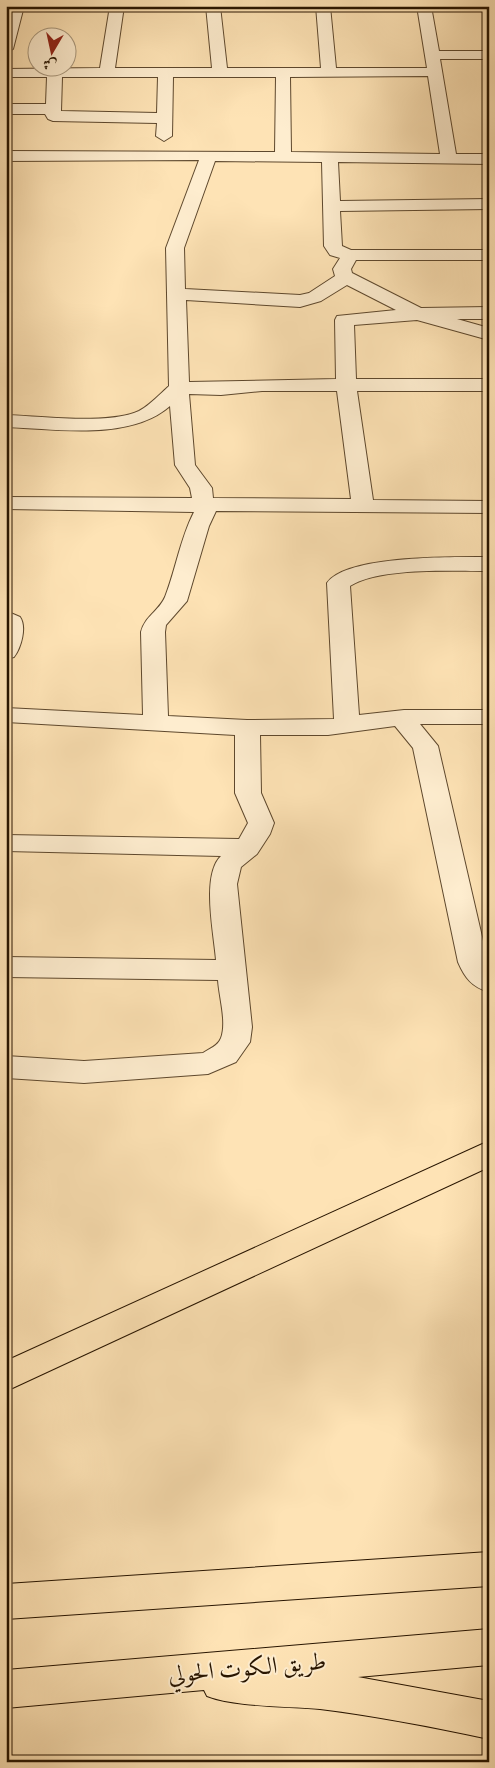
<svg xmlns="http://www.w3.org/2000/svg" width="495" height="1768" font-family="'Gentium Book Plus',Amiri,serif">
<rect width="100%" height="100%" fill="#fee3b5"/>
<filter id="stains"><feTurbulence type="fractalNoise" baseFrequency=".004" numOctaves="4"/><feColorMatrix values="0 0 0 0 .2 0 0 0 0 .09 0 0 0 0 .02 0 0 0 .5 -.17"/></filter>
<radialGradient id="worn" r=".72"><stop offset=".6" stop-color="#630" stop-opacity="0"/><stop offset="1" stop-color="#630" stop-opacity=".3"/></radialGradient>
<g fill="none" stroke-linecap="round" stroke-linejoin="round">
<defs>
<path id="minor" d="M10,6h14l-11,43 -7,4v-32z
M110,6h14l-9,62h97l-6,-62h14l7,62h94l-5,-62h14l6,62h91l-10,-62h14l8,45h50v8h-49l16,95h33v10l-151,-2 2,39 149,-2v10l-149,2 2,35 9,4h138v10h-133l-5,9 1,4 69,35 68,-1v12h-32l32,9v12l-72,-20 -63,5 2,54h133v12h-132l16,109 116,1v12l-273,-2 -7,15 -22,75 -21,24 -1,7 3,84 79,4 87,-1 -7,-136c19,-28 128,-26 162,-26v14c-36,0 -109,-4 -139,15l9,129 45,-5h85v14h-69l18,22 51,221v25c-17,-5 -24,-14 -31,-30l-45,-214 -18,-22 -67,9h-68l1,58 13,30 -4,11 -13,20 -16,13 -4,17 15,143 -2,15 -14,20 -28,12 -124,9 -78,-5v-22l78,5 119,-8c6,-4 15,-7 18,-15 6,-16 -2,-41 -3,-58l-212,-3v-20l210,3c-2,-26 -15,-85 5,-104l-215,-5v-16l233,4 9,-16 -13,-30v-58l-229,-13v-14l137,7 -2,-83c4,-16 18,-21 24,-35 11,-28 15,-58 29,-85l-188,-3v-12l186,1 -2,-10 -15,-23 -5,-59c-40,35 -113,23 -164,21v-12c34,1 103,10 133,-4 11,-6 21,-17 30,-25l-3,-138 33,-88 -193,1v-10l269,1 1,-75h-103l-1,59 -8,5 -8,-5 1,-13 -104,-2 -5,-2 -3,-5h-39v-10h40l1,-27h-41v-8l94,-1zM428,76l12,78 -149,-2 -1,-75zM62,77h96l-1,36 -96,-2zM215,161l107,1 2,84 6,9 10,3 -7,11 2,7 -26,17 -9,2 -115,-6 -1,-41zM347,285l49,25 -59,6 -2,4 1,59 -147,3 -3,-82 114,7 21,-6zM262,391h75l14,108 -138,-1 -1,-10 -17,-23 -6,-71 32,1z
M6,611l14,6c7,10 1,31 -6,40l-8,2z"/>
<path id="highway" d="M489,1141v26l-483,224v-30z
M489,1552v34l-483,33v-35z
M489,1629v36l-131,12 131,24v38c-56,-12 -112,-23 -169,-30 -33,-3 -85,-2 -113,-13l-3,-6 -198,18v-38z"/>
</defs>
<use href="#minor" stroke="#5e482d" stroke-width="2"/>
<use href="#highway" stroke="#281500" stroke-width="2"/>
<use href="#minor" fill="#feedcf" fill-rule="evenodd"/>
<use href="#highway" fill="#fee3b5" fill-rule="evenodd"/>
</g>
<g text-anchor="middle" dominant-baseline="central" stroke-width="4" stroke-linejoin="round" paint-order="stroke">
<g font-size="24" fill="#281500" stroke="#feedcf">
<text transform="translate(247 1667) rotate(-5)">طريق الكوت الحولي</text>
</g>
</g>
<rect width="495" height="1768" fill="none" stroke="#fee3b5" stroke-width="25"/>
<rect x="8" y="8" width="480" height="1753" fill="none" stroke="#281500" stroke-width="2.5"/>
<rect x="12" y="12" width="470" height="1743" fill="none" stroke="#281500"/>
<g transform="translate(52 52) rotate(189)"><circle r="24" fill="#feedcf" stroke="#a8977c"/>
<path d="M0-4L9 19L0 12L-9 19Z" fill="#8f2418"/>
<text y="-8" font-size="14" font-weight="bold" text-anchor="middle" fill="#281500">ش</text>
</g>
<rect width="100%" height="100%" filter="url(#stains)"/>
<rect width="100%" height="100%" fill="url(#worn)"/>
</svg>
